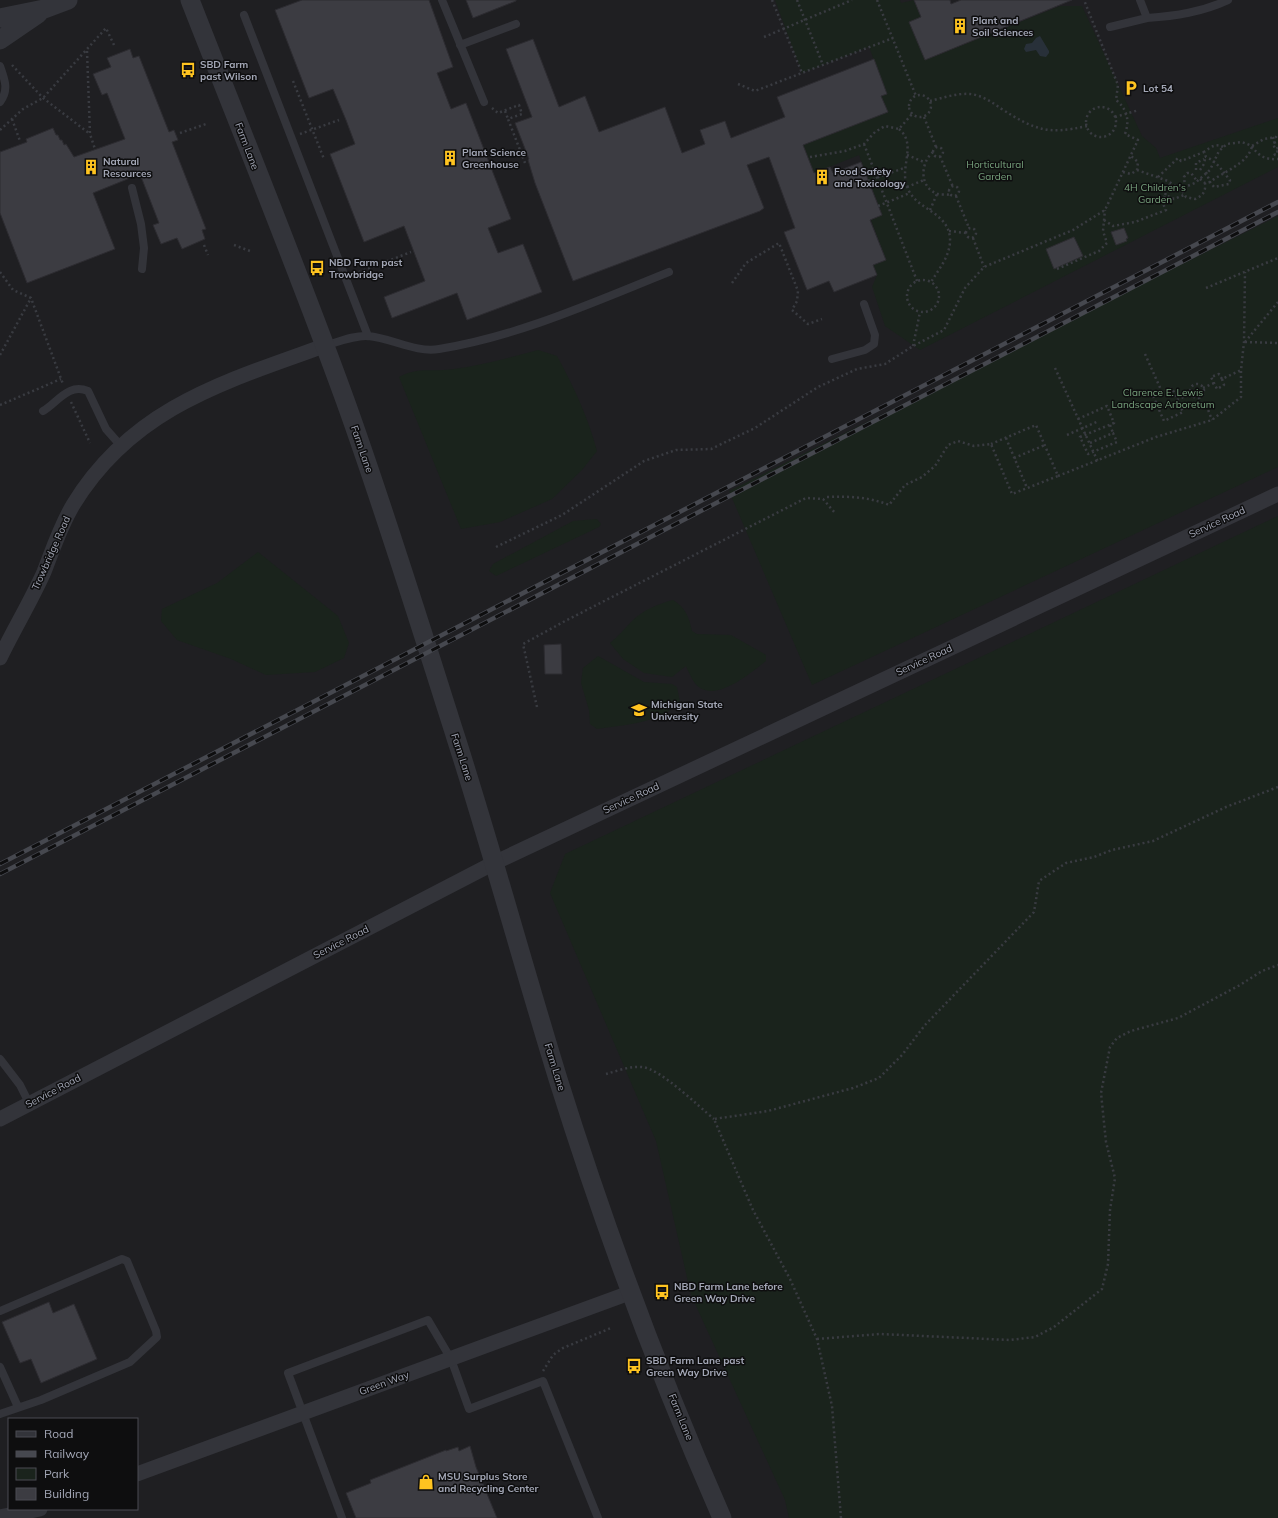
<svg xmlns="http://www.w3.org/2000/svg" width="1278" height="1518" font-family="Mulish,sans-serif">
<rect width="100%" height="100%" fill="#131315"/>
<path fill="#1f1f22" fill-rule="evenodd" d="M0,0h1278v1518h-1278zM9,1419h128v90h-128z"/>
<path fill="#1a231c" d="M775,0h125l1,3 13,-3 7,17 -12,5 16,38 135,-54h22l60,130 14,12 4,10 118,-40v49l-358,183 -35,-24 -13,-39 5,-12 -4,-10 13,-5 -15,-40 11,-5 -23,-60 -45,18 -11,-28 85,-33 -7,-16 6,-2 -18,-47 -67,26z
M1278,216v251l-466,218 -83,-194z
M538,350l19,6c17,31 31,61 40,95l-15,19 -30,29 -52,23 -39,7 -62,-152c17,-9 28,-6 45,-7 32,-3 64,-12 94,-20z
M1278,516v1002h-489l-4,-18 -94,-205 -35,-154 -106,-248 15,-39z
M597,519l4,5 -2,3 -103,49 -7,-5 4,-7 80,-43z
M258,552l80,64 11,27 -5,15 -29,14 -49,3 -35,-16 -54,-19 -16,-19 1,-12 55,-26z
M673,600c13,8 16,17 19,31l5,3 34,1 35,20v6c-14,11 -42,35 -61,29 -10,-2 -15,-15 -19,-24l-14,11 -28,-4 -21,-14 -13,-16c9,-7 14,-14 22,-22 11,-11 26,-17 41,-21z
M598,656l46,26 28,2 5,3 3,15c-20,21 -56,23 -83,27l-7,-5 -1,-14 -8,-27 2,-15z"/>
<path fill="#283039" d="M1040,36l9,15v2l-3,4 -6,-1 -4,-6 -10,2 -2,-3 2,-5 6,-1 4,-5z"/>
<path fill="#3c3c42" stroke="#2d2c31" d="M302,0h127l24,67 -16,6 14,36 15,-6 45,116 -23,9 10,25 25,-9 19,48 -75,28 -10,-27 -65,25 -8,-21 41,-16 -21,-55 -40,16 -34,-88 25,-10 -9,-24 -13,-31 -24,9 -34,-88z
M466,0h50v1l-43,17z
M914,0h36l1,4 10,-4h111l-147,60 -16,-38 12,-5z
M533,39l26,68 26,-11 14,36 66,-25 17,46 23,-9 -5,-14 25,-9 6,17 54,-21 -8,-20 97,-38 13,35 -6,2 7,16 -85,33 11,28 16,-6 3,6 28,-11 21,53 -12,5 16,40 -13,5 4,10 -43,17 -5,-11 -22,9 -23,-58 11,-4 -26,-71 -22,8 17,43 -4,3 -187,70 -38,-98 -7,-23 1,-1 -14,-36 17,-6 -26,-68z
M130,49l3,9 6,-2 30,76 5,-2 4,10 -6,2 34,87 -4,1 3,9 -23,10 -5,-11 -16,6 -8,-19 6,-2 -19,-49 -47,19 22,56 -88,34 -27,-70v-61l27,-10 -1,-3 27,-11 3,7h2l2,5h2l2,5 2,-1 8,13 51,-18 -18,-46 -5,2 -9,-21 18,-7 -4,-9z
M1124,228l4,10 -2,1 1,2 -11,4 -5,-13z
M1074,237l9,19 -29,13 -8,-20z
M561,644l1,30h-17l-1,-29z
M49,1302l4,11 21,-9 23,55 -56,24 -10,-24 -11,4 -18,-41z
M470,1446l6,21 21,51h-141l-10,-25 25,-10 -1,-3 76,-30v1l12,-4 1,4z"/>
<g fill="none" stroke-linecap="round" stroke-linejoin="round">
<path stroke="#393b41" stroke-width="2.5" stroke-dasharray="2 3" stroke-linecap="butt" d="M772,0l30,73
M797,0l26,65
M877,0l39,96
M764,37l88,-37
M87,51l3,83 5,15
M12,65l31,33 47,36
M293,81l31,78
M738,84l17,7 138,-53
M909 106a11 11 0 1 1 22 0a11 11 0 1 1-22 0Z
M930,101c12,-3 27,-8 40,-7 11,1 22,8 30,14 35,22 47,27 87,18
M1086 122a15 15 0 1 1 30 0a15 15 0 1 1-30 0Z
M492,108l6,5 21,-8 3,9 -14,5 17,44
M505,111l3,8
M924,117l12,30
M1115,117l24,-7
M12,119l8,22
M899,129c19,16 -1,39 9,60 9,21 40,23 42,49 1,17 -11,31 -19,44
M0,130l23,-21 20,-11 63,-70 8,17
M180,133l26,-9
M300,134l39,-14
M1273,137l3,9
M1275,142l-2,1 2,6 3,-1
M864,144l53,137
M1252,146c6,10 14,14 26,13
M933 152a5 5 0 1 1 10 0a5 5 0 1 1-10 0Z
M1278,151l-4,2 1,2 3,-1
M933,152c-13,11 -14,36 5,42 3,1 8,0 12,1
M907,155l17,7
M940,156l13,31
M810,157l35,-6 19,-7 11,-12 10,-6 14,3 13,-15
M1137,170l31,11 9,6h8l10,-4 15,-13 9,-19 8,-7 15,-2 10,4 12,-7 12,-2 2,-3
M1196,170v-7l8,-4
M1200,170l4,-6 1,-5
M1123,172l8,2 6,-4 1,-8 -7,-6
M1206,172l4,10 4,5 15,-3 1,-4c-8,-9 -12,-18 -24,-23l-2,-5c7,-5 11,-9 19,-5
M1158,177l20,-19 3,3 23,-9
M1200,179l5,4 5,-1c13,-10 39,-19 42,-36
M868,181l36,-13
M1170,184l-5,11 9,4 10,-4
M949 191a5 5 0 1 1 10 0a5 5 0 1 1-10 0Z
M907,187l17,-7
M1180,187l6,10 9,2c8,-3 11,-8 10,-16
M1185,187l-1,-10 3,-4h4l6,8
M956,196l13,32
M878,206l32,-13
M930,210l7,-16
M1104,220l9,6 22,-4 31,-12 -4,-8 3,-7
M966 233a5 5 0 1 1 10 0a5 5 0 1 1-10 0Z
M949,231l17,2
M973,238l11,29
M204,245l4,10
M234,245l16,6
M1057,269l42,-18 8,-8 -4,-12 2,-21
M0,272l13,18 18,8 32,86
M354,274l57,-22
M907 296a16 16 0 1 1 32 0a16 16 0 1 1-32 0Z
M732,283l14,-20 33,-20 19,48 -1,10 -5,9 16,14 14,-5
M1206,288l72,-30
M1245,342l33,-40
M1245,342l33,1
M913,346l7,-34
M1145,354l17,38 10,-4 11,24 -19,9 -11,-25 9,-4
M0,355l31,-57
M1055,368l43,94
M1222,379l2,6 -7,4 -6,-12 8,-3 3,5 19,-9
M1190 391a7 7 0 1 1 14 0a7 7 0 1 1-14 0Z
M1203,388l11,-5
M1199,397l5,12 3,-2 5,13
M1177,400l14,-7
M71,402l19,41
M0,405l61,-26
M1078,419l29,-13 7,17 -34,14 8,17 29,-12 -4,-9 -23,10
M1110,425l3,8
M1067,435l32,-14
M1006,438l21,50
M1014,458l31,-13
M1058,476l98,-39 56,-17 29,-23v-27l3,-28 1,-70
M827,497c22,-1 42,0 62,8l16,-20 17,-8 13,-11 13,-21 10,-4 16,5 17,-2 21,50 46,-18 -22,-51 -45,19
M496,547l66,-32 82,-54 32,-11 35,-1 44,-21 63,-41 39,-18 28,-5 28,-18 31,-16 21,-42 19,-21 89,-37 32,-20 33,-70 -13,-6c5,-14 2,-25 -9,-34l2,-15 -34,-85
M537,707l-14,-63 44,-24 239,-122 17,1 12,14
M606,1074c11,-3 23,-8 36,-7 19,2 56,39 72,52
M817,1339l63,-5 130,6 25,-3 19,-10 48,-38 6,-25 2,-54 5,-32 -9,-36 -5,-49 9,-46 7,-9 14,-7 47,-13 62,-33 22,-14 16,-6
M543,1371l10,-16 10,-7 48,-20
M841,1518l-9,-112 -15,-67 -27,-60 -37,-69 -39,-91 54,-8 85,-23 26,-10 23,-23 23,-30 109,-113 5,-31 27,-18 28,-6 18,-7 41,-9 73,-34 52,-20"/>
<path stroke="#33343a" stroke-width="8" d="M442,0l42,102
M1140,0l7,18c29,-2 55,-6 81,-18
M244,15l124,321
M1110,27l37,-9
M460,45l56,-21
M0,66c5,14 9,24 0,36
M132,188l9,36 3,24 -2,21
M324,346c14,-4 30,-11 44,-10 24,2 47,17 71,13 80,-13 155,-47 230,-77
M832,359l33,-9 9,-6 1,-9 -11,-31
M43,411c15,-9 25,-28 45,-20l18,38 15,17
M0,1059l20,26 9,18
M0,1311l122,-52 5,2 29,70 1,6 -27,25 -89,38 -41,14
M0,1367l18,40
M342,1518l-54,-145 140,-53 23,39 18,50 74,-28 55,137"/>
<path stroke="#33343a" stroke-width="15" d="M0,658c14,-29 31,-57 44,-86 9,-23 16,-45 29,-67 59,-97 151,-123 251,-159
M0,1119l494,-256 784,-369
M137,1474l495,-182
M0,1517l40,-8"/>
<path stroke="#33343a" stroke-width="19" d="M190,0c52,133 106,265 155,400 40,111 75,225 111,338 36,113 67,227 102,341 46,147 102,298 164,439
M0,18l44,-9 24,-9
M0,40l38,-26"/>
<defs>
<path id="rail" d="M0,864l1278,-662
M0,874l1278,-662"/>
</defs>
<use href="#rail" stroke="#46484f" stroke-width="4.5"/>
<use href="#rail" stroke="#0e0e0f" stroke-width="3" stroke-dasharray="9" stroke-linecap="butt"/>
</g>
<defs>
<symbol id="building-bare" viewBox="-9 -9 18 18"><path d="M-4-6H4V6H1V3H-1V6H-4ZM-2.5-4.3h1.7v1.8h-1.7ZM.8-4.3h1.7v1.8H.8ZM-2.5-1h1.7V.8h-1.7ZM.8-1h1.7V.8H.8Z" fill="#ffc420" stroke="#0e0e0f" stroke-width="2.5" paint-order="stroke"/></symbol>
<symbol id="bus-bare" viewBox="-9 -9 18 18"><path d="M-5-6H5V4H4V6H2V4H-2V6H-4V4H-5ZM-3.5-4V0h7V-4ZM-3.5 1.2v1.5H-2V1.2ZM2 1.2v1.5H3.5V1.2Z" fill="#ffc420" stroke="#0e0e0f" stroke-width="2.5" paint-order="stroke"/></symbol>
<symbol id="parking-bare" viewBox="-9 -9 18 18"><path d="M-3.5-5.5H1a3.5 3.5 0 0 1 0 7H-1V5.5H-3.5ZM-1-3.4V-.6H.8a1.4 1.4 0 0 0 0-2.8Z" fill="#ffc420" stroke="#0e0e0f" stroke-width="2.5" paint-order="stroke"/></symbol>
<symbol id="university-bare" viewBox="-9 -9 18 18"><path d="M0-5L7-2L0 1L-7-2ZM-4 1L0 2.5L4 1V4Q0 6-4 4Z" fill="#ffc420" stroke="#0e0e0f" stroke-width="2.5" paint-order="stroke"/></symbol>
<symbol id="shop-bare" viewBox="-9 -9 18 18"><path d="M-5-2.5h2.3a2.7 3.5 0 0 1 5.4 0H5L5.5 6h-11ZM-1.5-2.5h3a1.5 2.3 0 0 0-3 0Z" fill="#ffc420" stroke="#0e0e0f" stroke-width="2.5" paint-order="stroke"/></symbol>
</defs>
<g fill-rule="evenodd">
<use href="#building-bare" x="949" y="15" width="22" height="22"/>
<use href="#bus-bare" x="177" y="59" width="22" height="22"/>
<use href="#parking-bare" x="1120" y="77" width="22" height="22"/>
<use href="#building-bare" x="439" y="147" width="22" height="22"/>
<use href="#building-bare" x="80" y="156" width="22" height="22"/>
<use href="#building-bare" x="811" y="166" width="22" height="22"/>
<use href="#bus-bare" x="306" y="257" width="22" height="22"/>
<use href="#university-bare" x="628" y="699" width="22" height="22"/>
<use href="#bus-bare" x="651" y="1281" width="22" height="22"/>
<use href="#bus-bare" x="623" y="1355" width="22" height="22"/>
<use href="#shop-bare" x="415" y="1471" width="22" height="22"/>
</g>
<g text-anchor="middle" dominant-baseline="central" stroke-width="3" stroke-linejoin="round" paint-order="stroke">
<g font-size="10" font-weight="bold" fill="#a3a7b6" stroke="#0e0e0f" text-anchor="start">
<text x="972" y="20">Plant and<tspan x="972" dy="12">Soil Sciences</tspan></text>
<text x="200" y="64">SBD Farm<tspan x="200" dy="12">past Wilson</tspan></text>
<text x="1143" y="88">Lot 54</text>
<text x="462" y="152">Plant Science<tspan x="462" dy="12">Greenhouse</tspan></text>
<text x="103" y="161">Natural<tspan x="103" dy="12">Resources</tspan></text>
<text x="834" y="171">Food Safety<tspan x="834" dy="12">and Toxicology</tspan></text>
<text x="329" y="262">NBD Farm past<tspan x="329" dy="12">Trowbridge</tspan></text>
<text x="651" y="704">Michigan State<tspan x="651" dy="12">University</tspan></text>
<text x="674" y="1286">NBD Farm Lane before<tspan x="674" dy="12">Green Way Drive</tspan></text>
<text x="646" y="1360">SBD Farm Lane past<tspan x="646" dy="12">Green Way Drive</tspan></text>
<text x="438" y="1476">MSU Surplus Store<tspan x="438" dy="12">and Recycling Center</tspan></text>
</g>
<g font-size="10" fill="#a3a7b6" stroke="#0e0e0f">
<text transform="translate(247 146) rotate(69)">Farm Lane</text>
<text transform="translate(362 449) rotate(71)">Farm Lane</text>
<text transform="translate(1217 522) rotate(-25)">Service Road</text>
<text transform="translate(51 553) rotate(-66)">Trowbridge Road</text>
<text transform="translate(924 660) rotate(-25)">Service Road</text>
<text transform="translate(462 757) rotate(72)">Farm Lane</text>
<text transform="translate(631 798) rotate(-25)">Service Road</text>
<text transform="translate(341 942) rotate(-27)">Service Road</text>
<text transform="translate(555 1067) rotate(73)">Farm Lane</text>
<text transform="translate(53 1091) rotate(-28)">Service Road</text>
<text transform="translate(384 1383) rotate(-20)">Green Way</text>
<text transform="translate(681 1417) rotate(68)">Farm Lane</text>
</g>
<g font-size="10" fill="#78a37e" stroke="#0e0e0f">
<text x="995" y="164">Horticultural<tspan x="995" dy="12">Garden</tspan></text>
<text x="1155" y="187">4H Children's<tspan x="1155" dy="12">Garden</tspan></text>
<text x="1163" y="392">Clarence E. Lewis<tspan x="1163" dy="12">Landscape Arboretum</tspan></text>
</g>
</g>
<rect x="8" y="1418" width="130" height="92" fill="#0e0e0f" stroke="#4a4b52"/>
<rect x="16" y="1431" width="20" height="6" fill="#33343a" stroke="#4a4b52"/>
<text x="44" y="1438" font-size="12" fill="#a3a7b6">Road</text>
<rect x="16" y="1451" width="20" height="6" fill="#46484f" stroke="#4a4b52"/>
<text x="44" y="1458" font-size="12" fill="#a3a7b6">Railway</text>
<rect x="16" y="1468" width="20" height="12" fill="#1a231c" stroke="#4a4b52"/>
<text x="44" y="1478" font-size="12" fill="#a3a7b6">Park</text>
<rect x="16" y="1488" width="20" height="12" fill="#3c3c42" stroke="#4a4b52"/>
<text x="44" y="1498" font-size="12" fill="#a3a7b6">Building</text>
</svg>
